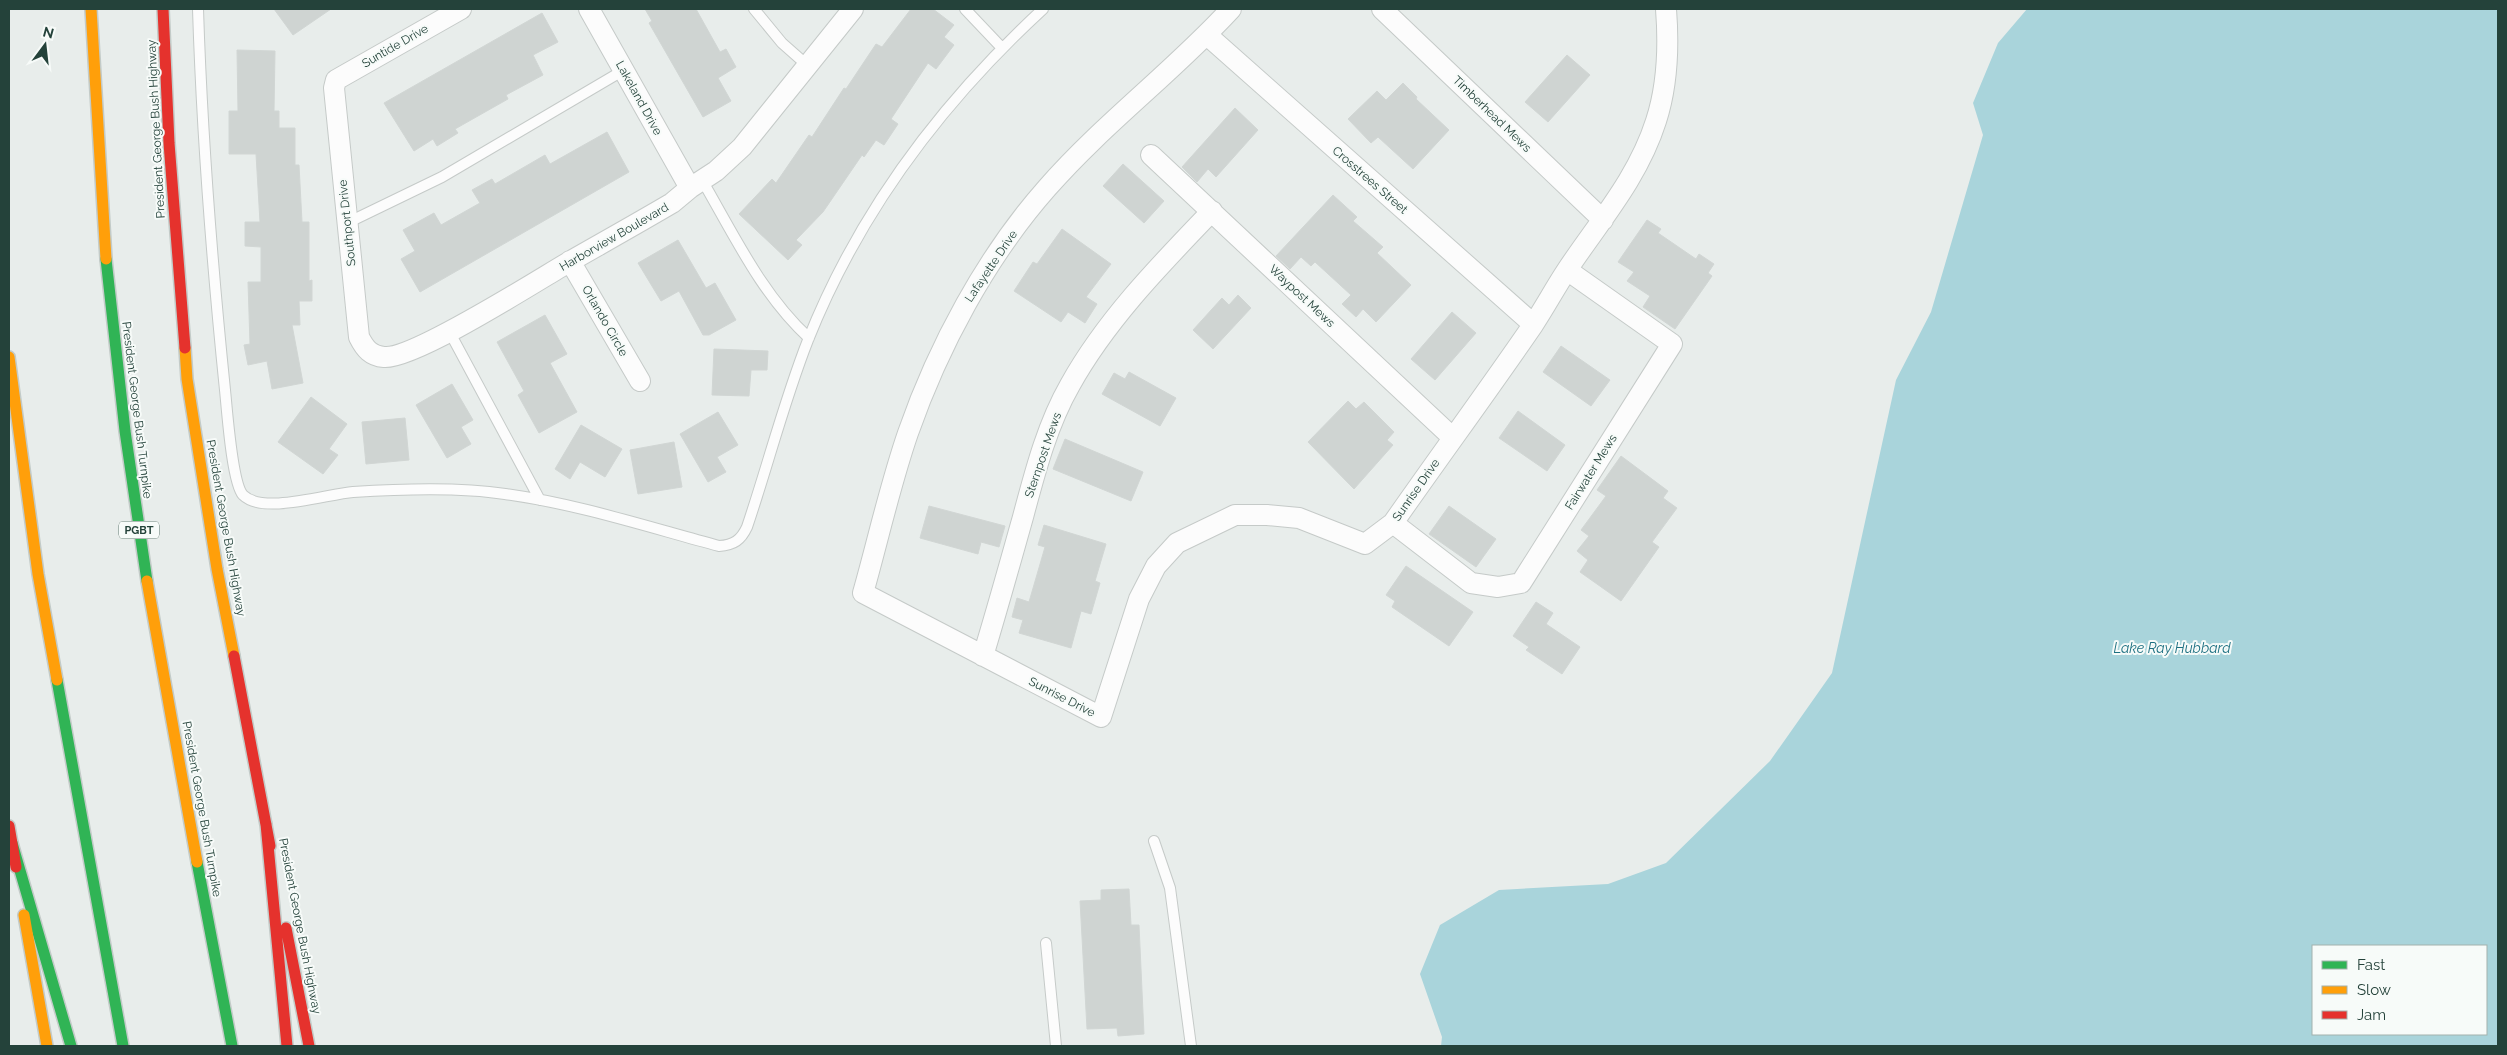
<svg xmlns="http://www.w3.org/2000/svg" width="2507" height="1055" font-family="Raleway,sans-serif">
<rect width="100%" height="100%" fill="#e8edeb"/>
<path fill="#a9d4db" fill-rule="evenodd" d="M2027,9h471v1037h-1057l1,-9 -22,-63 20,-49 59,-35 109,-6 58,-21 104,-102 62,-88 64,-293 35,-68 52,-177 -10,-32 25,-60zM2313,946h173v88h-173z"/>
<path fill="#cfd4d2" stroke="#d1d6d4" d="M274,9h57l-38,26z
M645,9h51l24,43 6,-3 10,18 -18,11 13,23 -28,16 -54,-94 3,-2z
M911,9h22l21,16 -10,12 10,8 -18,24 -8,-6 -37,56 7,5 -14,21 -8,-5 -12,17 -2,-2 -39,57 -27,28 6,5 -14,15 -49,-46 33,-35 4,4 33,-48 3,2 32,-49 2,1 30,-45 6,3z
M542,13l16,29 -25,13 10,20 -37,20 2,4 -53,30 3,4 -21,13 -4,-7 -19,12 -30,-48z
M237,50l38,1 -1,60h5v17h16v37h4l3,57h7v59l3,-1v21h-13l1,24h-8l11,58 -31,6 -5,-28 -19,4 -4,-20 6,-1 -2,-62h13v-35l-16,-1v-24h15l-4,-68h-27v-43h9z
M1567,55l23,20 -42,47 -23,-20z
M1403,83l14,14 -1,2 33,31 -36,39 -35,-32 -7,6 -23,-24 29,-28 9,9z
M1235,108l23,22 -42,47 -8,-8 -11,13 -15,-15z
M607,132l22,40 -209,120 -19,-33 14,-8 -12,-21 31,-17 7,12 39,-22 -8,-13 20,-11 3,5 50,-29 5,9z
M1123,164l41,37 -20,22 -41,-37z
M1333,195l24,22 -4,4 30,26 -6,6 34,32 -35,37 -13,-13 -7,8 -14,-13 9,-9 -36,-33 -4,4 -10,-9 -11,12 -14,-13z
M1647,220l14,9 -3,4 38,26 3,-5 15,10 -6,9 4,3 -37,53 -32,-22 7,-11 -23,-15 7,-9 -16,-10z
M1062,229l49,35 -25,33 11,7 -12,19 -17,-11 -7,10 -47,-31 19,-29 4,2z
M678,240l28,48 9,-5 21,37 -27,15h-6l-24,-44 -18,10 -23,-38z
M1238,295l13,13 -38,41 -20,-19 29,-32 7,7z
M1452,312l24,21 -41,47 -24,-21z
M545,315l22,39 -17,9 27,49 -38,21 -21,-38 6,-4 -27,-49z
M1561,346l49,34 -19,26 -48,-34z
M714,349l54,2 -1,19h-16l-2,26 -37,-1z
M1129,372l47,26 -16,28 -58,-32 12,-21 11,6z
M452,384l21,36 -12,7 10,17 -24,14 -31,-53z
M311,397l36,27 -18,25 9,6 -15,19 -45,-32z
M1348,401l8,8 8,-7 30,30 -7,8 6,5 -39,44 -46,-47z
M1518,411l47,34 -18,26 -48,-33z
M718,412l20,33 -21,12 9,15 -18,10 -28,-48z
M405,418l4,42 -43,4 -4,-42z
M581,425l41,24 -17,28 -25,-15 -10,17 -15,-10z
M1065,439l78,33 -12,29 -78,-32z
M674,442l8,45 -44,7 -8,-44z
M1621,456l47,35 -5,7 14,10 -25,34 7,5 -38,54 -41,-29 8,-12 -11,-9 12,-15 -8,-6 25,-34 -9,-6z
M929,506l76,20 -6,21 -18,-5 -3,12 -58,-16z
M1449,506l47,33 -20,28 -47,-33z
M1044,525l62,19 -11,37 5,2 -9,31 -10,-3 -10,37 -52,-15 4,-13 -11,-3 5,-19 12,4 16,-55 -7,-2z
M1406,566l67,46 -24,34 -57,-39 3,-6 -9,-6z
M1536,602l17,11 -7,11 34,23 -18,27 -36,-24 3,-3 -16,-11z
M1129,889l2,36h8l5,109 -26,2 -1,-8 -30,1 -7,-128 21,-1v-10z"/>
<g fill="none" stroke-linecap="round" stroke-linejoin="round">
<defs>
<path id="lane" d="M198,9c4,127 14,254 27,381 2,19 7,93 18,105 20,20 84,-1 110,-3 45,-3 108,-5 152,2 73,10 143,33 214,52 15,-1 22,-6 28,-19 21,-62 37,-126 61,-187 51,-128 135,-239 235,-331
M754,9l28,34 26,23
M965,9l37,39
M702,180c32,55 60,115 107,158
M347,223l95,-46 182,-107
M449,331l91,169
M1154,841l16,47 21,158
M1046,943l10,103"/>
<path id="street" d="M461,9l-125,71 -2,8 25,249c6,12 12,19 25,20 29,3 154,-77 185,-95 35,-20 69,-39 103,-59l18,-15 26,-17 26,-24 111,-138
M589,9l101,179
M1231,9c-58,63 -127,114 -184,179 -61,69 -109,159 -139,245 -18,52 -30,107 -45,160l238,124 38,-118 17,-33 21,-23 58,-28h32l32,3 66,26 28,-21c46,-66 94,-131 140,-198 12,-18 22,-37 34,-55 32,-48 71,-92 89,-149 12,-37 13,-74 10,-112
M1382,9l221,211
M1207,35l326,289
M1151,155l301,282
M570,261l70,120
M1393,523l78,60 27,4 23,-4 151,-239 -105,-74
M983,656c14,-46 27,-93 40,-139 12,-45 24,-92 47,-132 36,-65 91,-121 142,-174"/>
<path id="fast" d="M106,259l19,172 22,150
M57,680l66,366
M12,843l59,203
M197,862l35,184"/>
<path id="slow" d="M91,9l15,250
M185,348l2,31 30,190 17,87
M9,357l29,217 19,106
M147,581l50,281
M24,915l23,131"/>
<path id="jam" d="M163,9l6,134 16,205
M234,656l36,190
M266,824l21,222
M9,826l7,41
M286,928l23,118"/>
</defs>
<use href="#lane" stroke="#c5cac8" stroke-width="12"/>
<use href="#street" stroke="#c5cac8" stroke-width="22"/>
<use href="#fast" stroke="#c3cbc8" stroke-width="14"/>
<use href="#slow" stroke="#c3cbc8" stroke-width="14"/>
<use href="#jam" stroke="#c3cbc8" stroke-width="14"/>
<use href="#lane" stroke="#fcfcfc" stroke-width="10"/>
<use href="#street" stroke="#fcfcfc" stroke-width="20"/>
<use href="#fast" stroke="#30b455" stroke-width="11"/>
<use href="#slow" stroke="#ff9f0a" stroke-width="11"/>
<use href="#jam" stroke="#e5322d" stroke-width="11"/>
</g>
<g text-anchor="middle" dominant-baseline="central" stroke-width="4" stroke-linejoin="round" paint-order="stroke">
<rect fill="#f7fbf9" stroke="#637a73" stroke-width="1" x="119" y="521.5" width="40" height="17" rx="4"/>
<g font-size="11" font-weight="bold" fill="#24423a">
<text x="139" y="530">PGBT</text>
</g>
<g font-size="12" fill="#24423a" stroke="#f7fbf9">
<text transform="translate(395 46) rotate(-30)">Suntide Drive</text>
<text transform="translate(639 98) rotate(61)">Lakeland Drive</text>
<text transform="translate(1492 114) rotate(44)">Timberhead Mews</text>
<text transform="translate(156 129) rotate(-93)">President George Bush Highway</text>
<text transform="translate(1370 180) rotate(41)">Crosstrees Street</text>
<text transform="translate(347 223) rotate(-96)">Southport Drive</text>
<text transform="translate(614 237) rotate(-30)">Harborview Boulevard</text>
<text transform="translate(991 266) rotate(-56)">Lafayette Drive</text>
<text transform="translate(1302 296) rotate(43)">Waypost Mews</text>
<text transform="translate(605 321) rotate(60)">Orlando Circle</text>
<text transform="translate(137 410) rotate(83)">President George Bush Turnpike</text>
<text transform="translate(1043 455) rotate(-71)">Sternpost Mews</text>
<text transform="translate(1591 472) rotate(-58)">Fairwater Mews</text>
<text transform="translate(1416 490) rotate(-55)">Sunrise Drive</text>
<text transform="translate(226 528) rotate(80)">President George Bush Highway</text>
<text transform="translate(1062 697) rotate(27)">Sunrise Drive</text>
<text transform="translate(202 809) rotate(80)">President George Bush Turnpike</text>
<text transform="translate(300 926) rotate(79)">President George Bush Highway</text>
</g>
<g font-size="14" font-style="italic" fill="#1c6f80" stroke="#f7fbf9">
<text x="2172" y="648">Lake Ray Hubbard</text>
</g>
</g>
<rect width="2507" height="1055" fill="none" stroke="#24423a" stroke-width="20"/>
<rect x="2312" y="945" width="175" height="90" fill="#f7fbf9" stroke="#a3b1ad"/>
<rect x="2322" y="961" width="25" height="8" fill="#30b455" stroke="#a3b1ad"/>
<text x="2357" y="970" font-size="15" fill="#24423a">Fast</text>
<rect x="2322" y="986" width="25" height="8" fill="#ff9f0a" stroke="#a3b1ad"/>
<text x="2357" y="995" font-size="15" fill="#24423a">Slow</text>
<rect x="2322" y="1011" width="25" height="8" fill="#e5322d" stroke="#a3b1ad"/>
<text x="2357" y="1020" font-size="15" fill="#24423a">Jam</text>
<g transform="translate(45 45) rotate(15)" stroke="#f7fbf9" stroke-width="4" paint-order="stroke">
<path d="M0-4L9 19L0 12L-9 19Z" fill="#24423a"/>
<text y="-8" font-size="14" font-weight="bold" text-anchor="middle" fill="#24423a">N</text>
</g>
</svg>
